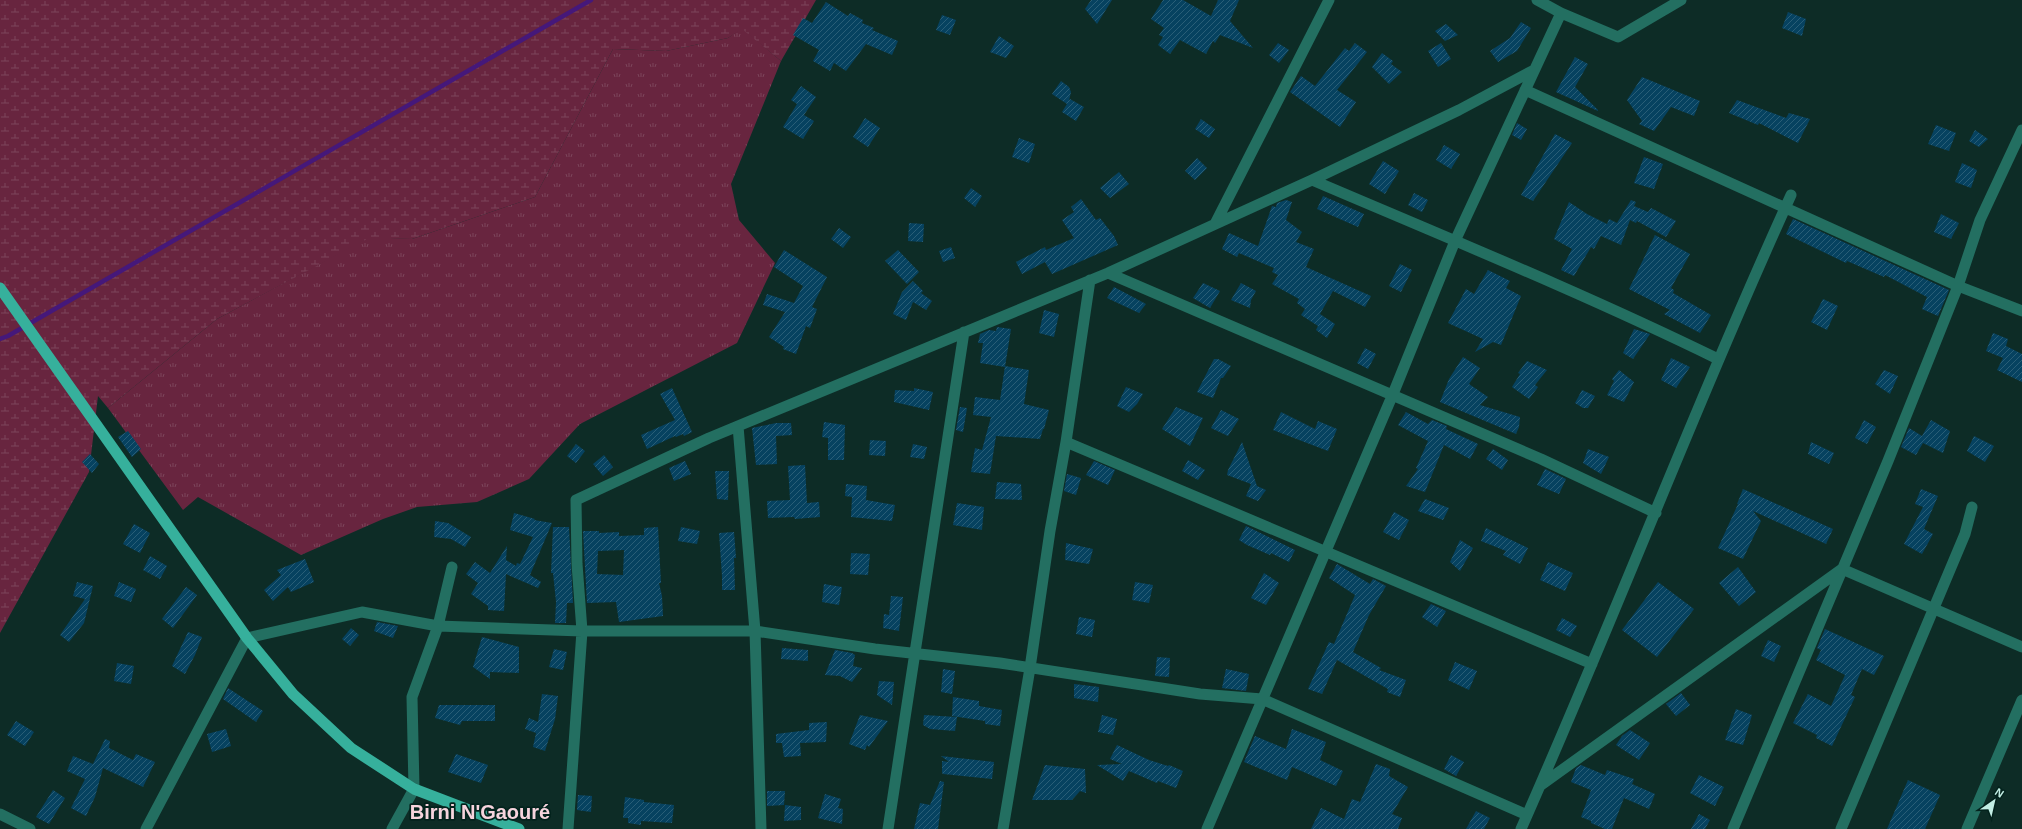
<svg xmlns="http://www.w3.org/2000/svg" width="2022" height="829" font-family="Arial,sans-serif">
<defs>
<pattern id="grass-tufts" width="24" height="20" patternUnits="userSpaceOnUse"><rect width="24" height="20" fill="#68253f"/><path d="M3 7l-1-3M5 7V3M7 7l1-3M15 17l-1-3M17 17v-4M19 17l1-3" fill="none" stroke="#7c455b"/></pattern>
<pattern id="wetland-marsh" width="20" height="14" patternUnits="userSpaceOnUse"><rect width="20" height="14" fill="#68253f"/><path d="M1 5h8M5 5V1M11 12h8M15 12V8" fill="none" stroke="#7c455b"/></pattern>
<pattern id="building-hatch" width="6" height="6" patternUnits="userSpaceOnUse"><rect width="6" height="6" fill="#064260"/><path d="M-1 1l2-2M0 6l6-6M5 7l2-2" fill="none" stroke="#295e77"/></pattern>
</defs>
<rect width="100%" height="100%" fill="#0d2c26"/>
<path fill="url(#grass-tufts)" d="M742,28l39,33 -50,123 8,36 36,43 -38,80 -157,81 -51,55 -52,23 -60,5 -34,12 -82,36 -103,-58 -15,13 -75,-102 109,-89 152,-82 43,2 123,-42 78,-148 53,2 62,-13z"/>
<path fill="url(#wetland-marsh)" d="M0,0h816l-35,61 -39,-32 -14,9 -62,13 -53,-2 -78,148 -123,42 -43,-1 -152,81 -109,89 -10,-12 -9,76 -89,161z"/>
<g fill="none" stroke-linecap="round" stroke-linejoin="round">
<path stroke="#45187a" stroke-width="4.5" d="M0,339l8,-3 583,-336"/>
</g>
<path fill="url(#building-hatch)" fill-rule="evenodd" d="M1091,0h21l-15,24 -12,-15z
M1163,0h20l28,16 7,-16h21l-9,21 23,27 -33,-13 -5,8 -2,-2 -7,13 -26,-14 -10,14 -12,-9 5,-8 -4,-2 5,-7 -13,-9z
M826,2l22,14 2,-3 13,7 -1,3 12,5 -2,2 26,11 -6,14 -26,-11 -20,27 -12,-8 -4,8 -17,-10 6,-11 -26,-15 10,-17 9,5z
M1788,12l18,7 -4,17 -20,-8z
M942,15l14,5 -6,15 -14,-5z
M1521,22l10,6 -14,23 -19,11 -8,-11 20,-13z
M1446,24l12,11 -13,6 -10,-10z
M999,36l15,10 -8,12 -16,-6z
M1278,43l11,7 -10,13 -10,-8z
M1355,43l12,9 -30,38 19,12 -16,25 -50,-35 11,-16 14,10 30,-38 4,3z
M1441,43l10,16 -13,8 -10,-16z
M1382,53l11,8 -2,3 11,8 -13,12 -17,-17z
M1575,57l13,7 -13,23 23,23v1l-42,-19z
M1642,77l58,24 -6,15 -23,-9 -17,24 -15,-7 3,-3 -15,-21z
M1061,81l8,6 2,5 -2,9 1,-2 14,8 -8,14 -14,-9 5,-8 -15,-10z
M801,86l15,11 -12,18 10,6 -11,18 -20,-12 14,-23 -6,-4z
M1737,100l49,18 3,-5 21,6 -12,24 -39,-20 -1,2 -29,-12z
M865,118l15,10 -12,19 -15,-10z
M1201,119l14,10 -6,9 -14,-9z
M1517,123l10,6 -6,11 -9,-5z
M1936,125l20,8 -7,18 -21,-7z
M1975,130l13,9 -9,8 -10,-6z
M1555,134l17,9 -39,58 -12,-6z
M1019,138l16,6 -6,19 -17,-6z
M1444,145l16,9 -9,15 -15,-9z
M1644,157l19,7 -9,25 -20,-6z
M1197,158l10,10 -12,12 -10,-9z
M1383,161l16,10 -14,23 -16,-10z
M1962,163l15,7 -6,18 -16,-6z
M1119,172l10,12 -19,14 -10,-10z
M971,188l11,8 -7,11 -11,-9z
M1414,193l14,7 -6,12 -14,-7z
M1323,196l41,18 -6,13 -41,-18z
M1081,199l15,21 4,-2 14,18 4,9 -66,29 -7,-12 -23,12 -6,-12 29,-15 1,3 28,-12 -12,-18 12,-8 -3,-5z
M1286,200l6,2 -6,18 16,12 -6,10 18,7 -8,18 65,29 -6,11 -32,-16 -13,23 15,10 -8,14 -11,-8 2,-4 -17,-11 4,-6 -8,-6 2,-4 -27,-15 6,-9 -6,-3 2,-4 -35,-15 -2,4 -15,-8 7,-16 29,13 14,-40 4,1 1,-4z
M1631,200l5,2 -2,4 14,6 3,-4 25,13 -10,16 -29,-16 -1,2 -6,-3 -9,25 -20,-9 -7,13 -3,-2 -17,29 -13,-6 11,-21 -18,-10 15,-37 18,12 20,10 2,-5 8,4z
M1941,214l18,9 -8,16 -17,-7z
M1793,219l156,71 -11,26 -16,-7 5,-12 -42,-22 -1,2 -37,-16 -1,2 -60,-29z
M909,223l15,1 -1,18 -15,-1z
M839,228l12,9 -8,11 -12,-9z
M1655,235l35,19 -19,34 3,2 -1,3 38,22 -11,18 -36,-19 6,-4 -41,-21z
M951,247l4,11 -12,4 -4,-11z
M784,250l43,27 -15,30 5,2 -7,19 -4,-2 -10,28 -13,-5 1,-2 -15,-10 16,-25 -22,-7 4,-11 27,9 9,-17 -29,-19z
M898,250l21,22 -12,12 -22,-23z
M1400,264l12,6 -11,22 -12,-6z
M1488,270l22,11 -4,7 15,8 -20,49 -8,-3 -18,10 8,-13 -35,-16 18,-34 8,5z
M913,281l10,10 -2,2 11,8 -6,9 -13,-8 -7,18 -13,-6 9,-22z
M1203,283l17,8 -10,17 -17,-10z
M1241,283l15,8 -5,9 -1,8 -19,-8z
M1114,287l32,17 -7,9 -32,-15z
M1823,299l15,7 -11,24 -16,-8z
M1044,310l15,4 -5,23 -15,-4z
M997,327l14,2 -6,38 -25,-4 3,-20h-5l2,-9 9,-4 7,1z
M1634,329l16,5 -17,25 -10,-6z
M1993,333l15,6 -2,7 16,8v28l-25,-12 6,-12 -17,-7z
M1365,348l11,6 -8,15 -11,-6z
M1463,357l17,11 -11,16 19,13 -8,8 40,12 -1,10 -3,7 -76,-32 9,-23z
M1671,358l19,9 -14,21 -15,-8z
M1214,359h4l13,7 -8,12h-2l-8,20 -16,-6z
M1527,361l20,9 -12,15 3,2 -9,12 -17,-12 8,-13 -2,-1z
M1005,366l24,4 -5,34 25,6 -5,19h-1l-3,10 -44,-3 -6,38 -19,-2 4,-24 7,2 9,-33 -18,-2 2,-18 25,3z
M1619,370l15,12 -10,20 -17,-7 7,-14 -2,-2z
M1884,370l14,6 -8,18 -15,-10z
M1126,387l17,7 -6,10 -8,8 -12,-6z
M672,388l20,44 -8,4 -1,-2 -7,3 -1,-1 -28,13 -6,-14 34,-15 -15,-26z
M914,388l19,4 -4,18 -35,-8 1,-12 19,1z
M1582,390l13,6 -7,12h-5l-8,-5z
M960,407l7,1 -4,24 -7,-2z
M1176,407l27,11 -13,28 -28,-17z
M1221,410l18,9 -11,17 -17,-8z
M1281,412l34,17 3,-8 19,8 -9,22 -55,-21z
M1406,412l22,12 4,-4 15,6 -1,3 32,15 -8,15 -26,-14 -19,47 -19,-6 12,-17 -2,-1 12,-27 -30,-16z
M1864,420l12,7 -9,17 -12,-6z
M1931,420l19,11 -7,22 -20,-10 -7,12 -15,-8 8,-19 13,8z
M824,422l21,3 -1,35h-16v-22l-6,-1z
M776,423h15l1,12 -16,1 1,28 -21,1 -4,-37z
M128,431l13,18 -9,8 -14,-20z
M1974,436l20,10 -9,16 -18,-11z
M870,440l16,1 -1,15 -16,-1z
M1242,442l15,44 9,4 -8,11 -12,-5 5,-12 -24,-9 1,-5z
M1811,442l23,11 -5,11 -21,-10z
M576,444l9,7 -9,12 -9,-7z
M913,444l14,3 -3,12 -14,-2z
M1493,449l15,11 -6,10 -16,-11z
M1588,449l21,8 -8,17 -18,-11z
M90,454l9,10 -7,9 -10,-11z
M604,455l9,12 -10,9 -10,-12z
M1188,460l17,10 -7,10 -16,-9z
M685,461l6,13 -17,7 -5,-13z
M1094,461l21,9 -7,15 -22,-10z
M805,465l2,38 12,-1 1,15 -25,2 -1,-2 -26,1 -1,-17 23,-1 -2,-34z
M1545,469l21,10 -7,15 -22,-9z
M715,471h14l-1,29 -11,-1z
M1067,474l14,4 -5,17 -12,-4z
M997,482l24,2 1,16 -27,-1z
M846,484l21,2 -1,14 29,5 -3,16 -41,-4 1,-20 -7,-1z
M1743,489l90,40 -7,15 -73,-33 8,10 -18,38 -25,-11 20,-44h-1z
M1921,489l17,7 -14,33 9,5 -11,20 -18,-10 19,-37 -8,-3z
M1425,499l24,9 -6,12 -25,-9z
M957,503l27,4 -2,23 -29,-5z
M1394,512l15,8 -10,20 -16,-8z
M514,513l21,6 -1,1 18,3 -22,52 11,7 -3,6 -32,-14 -2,37 -16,-1v-4l-17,-12 7,-11 -12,-9 9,-12 15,11 17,-27 -1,14 10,6 1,-3 3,1 13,-27 -23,-7z
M435,521l13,2 23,14 -6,10 -14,-8 -17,-2z
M134,524l16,9 -10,20 -17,-9z
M1246,526l49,24 -6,12 -18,-9 -1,2 -23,-10 -8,-5z
M553,527h16l4,76h-6l-1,20h-11l1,-21 -3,-29h-2z
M658,527l3,56h-2l3,13 1,20 -44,6 -3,-20 -29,1 -4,-72h16v2l20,-1v4l25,-1v-7zM624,550l-1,25 -26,-1 1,-23z
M681,527l19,4 -3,13 -19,-3z
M1486,528l42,20 -8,16 -17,-9 3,-4 -25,-10z
M734,532l2,26h-2l1,32h-13v-14l-3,-43z
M1460,540l13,8 -13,23 -10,-9z
M1066,543l27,6 -4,15 -24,-4z
M851,553l19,1 -2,21 -18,-1z
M150,556l17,10 -7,13 -17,-9z
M305,559l9,23 -23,10 -3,-5 -15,14 -9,-11 17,-15 -4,-5z
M1548,562l25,11 -8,18 -25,-11z
M1337,564l33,20 3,-5 13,7 -17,29 -16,37 28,16 -2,2 27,10 -6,17 -13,-5 1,-3 -51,-29 -15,34 -14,-5 21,-47 5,2 21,-49 -26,-17z
M1738,567l18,25 -17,14 -20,-23z
M1264,573l15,10 -13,22 -15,-7z
M77,582l16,4 -9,37 -15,19 -9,-7 25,-36 -12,-3z
M119,582l17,7 -5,13 -17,-6z
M1135,582l18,3 -4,18 -17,-3z
M1658,582l36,27 -37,48 -35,-27z
M824,584l18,3 -3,18 -17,-3z
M186,587l11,8 -24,33 -11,-9z
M891,596l12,1 -4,34 -16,-3 1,-14 5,1z
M1431,604l15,7 -9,16 -15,-10z
M1079,617l16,3 -3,17 -16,-3z
M1562,618l15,8 -7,11 -14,-7z
M377,622l21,4 -5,12 -19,-7z
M351,628l8,7 -9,11 -8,-7z
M1825,629l59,27 -10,19 -12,-6 -11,26 4,2 -23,49 -16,-8 1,-3 -24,-12 15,-29 23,12 14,-31 -29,-15 5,-10 -4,-2z
M188,632l14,5 -7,18 -10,19 -13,-8z
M482,637l37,10v26l-29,-1v7l-17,-12z
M1768,640l13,6 -7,16 -13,-6z
M782,648l26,2v11l-27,-2z
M554,649l13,3 -4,18 -14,-3z
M835,650l17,3 3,2 -2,11 9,2 -10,14 -12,-6 -15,-1z
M1157,657l13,1 -1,19 -14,-1z
M1455,662l22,9 -8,19 -21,-10z
M117,663l17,3 -3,18 -17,-3z
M943,669l12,2 -3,23 -11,-2z
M1226,669l23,5 -3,17 -24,-3z
M879,681l15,1 -2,23 -15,-10z
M1074,684l25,3 -1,15 -24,-4z
M228,688l35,23 -7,11 -33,-23z
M1681,693l9,12 -14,11 -10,-12z
M542,694l16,2 -3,23 -10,32 -12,-4 3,-14 -11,-4 4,-11 9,4z
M953,697l26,4v5l23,4 -2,16 -15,-2v-3l-33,-5z
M439,705h56v16h-33l-2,4 -25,-7z
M1736,709l16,6 -9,30 -18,-5z
M860,715l28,6 -19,26 -2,-2 -2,5 -16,-6z
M924,715l33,2 -2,14 -25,-2 -7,-4z
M1102,715l15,4 -4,16 -15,-3z
M16,721l18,11 -9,14 -18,-11z
M827,722l-1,20 -26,1 1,13 -17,1 -2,-14h-6v-9l33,-4v-7z
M226,729l5,17 -19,6 -5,-18z
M1292,729l34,13 -6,18 23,11 -7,15 -44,-19 -5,13 -43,-18 11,-26 31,13z
M1630,730l20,13 -11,17 -23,-15 6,-9z
M105,739l5,2 -1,7 24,12 3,-6 19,8 -12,25 -40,-19 -8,29 -9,19 -15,-8 14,-29 -18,-8 6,-15 20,8z
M1117,745l32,15 19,6 1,-1 14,6 -7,17 -18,-7 -1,2 -28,-12 -6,10 -26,-16 25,-1 -12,-5z
M456,754l32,11 -7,18 -33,-11z
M1451,755l13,7 -8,14 -12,-7z
M941,756l53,6 -2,17 -49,-5 -1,-1v-12l7,1z
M1376,764l14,5 -1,7 19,11 -16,27 10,4 -4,11h-87l10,-21 23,11 8,-20 8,3z
M1045,765l40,4 1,24 -6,-2 -8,9h-40z
M1581,765l24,10 2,-5 27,9 -2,5 23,10 -6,15 -25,-11 -12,31h-7l-14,-6v-2l-10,-4 10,-27 -20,-8 5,-14z
M1699,775l25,12 -9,19 -25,-13z
M1908,780l32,15 -15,34h-38z
M940,781l4,1 -6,47h-24l6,-26 10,2z
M53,790l12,8 -16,26 -13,-7z
M767,791h18l-1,14 -17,1z
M825,794l16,5 -3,9 5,1 -1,15 -24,-6z
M578,795l14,1 -1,16 -14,-2z
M625,797l19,3v2l30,3 -2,18 -31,-2v4l-13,-2v-5h-5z
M785,805l16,2v13l-17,1z
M1476,811l14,7 -6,11h-18z
M1699,814l11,6 -5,9h-14z"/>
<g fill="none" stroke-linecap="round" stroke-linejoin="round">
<path stroke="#236f61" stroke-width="11" d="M1537,0l24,13 57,24 63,-37
M1525,90l433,196 64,25
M1312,180c136,58 273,114 406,179
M1215,224l114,-224
M1108,273l433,186 115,54
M738,426l17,205 6,198
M1066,442l526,222
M247,638l115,-26 76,14 144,5h173l120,18 125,14 200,31 62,5 265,116
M1541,785l301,-216 180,78
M0,814l30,15
M392,829l22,-40 -2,-92 26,-71 14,-59
M568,829l14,-198 -5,-67 -1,-64 133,-62 399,-165 204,-93 147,-70 75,-40
M888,829l76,-497
M1003,829l27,-161 20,-137 16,-89 24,-162
M1207,829l186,-435 62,-153 106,-228
M1521,829c93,-210 175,-425 270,-634
M1733,829l155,-368 70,-175 22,-66 42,-90
M1841,829l124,-295 7,-27
M1967,829l55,-129"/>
<path stroke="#236f61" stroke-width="11" d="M146,829l101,-191"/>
<path stroke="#36b09c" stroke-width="11" d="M0,288l247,350 46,56 58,54 63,41 105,40"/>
</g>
<g text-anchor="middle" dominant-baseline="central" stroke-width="3.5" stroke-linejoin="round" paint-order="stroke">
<g font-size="20" font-weight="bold" fill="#f6d4dd" stroke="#03231d">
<text x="480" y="812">Birni N'Gaouré</text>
</g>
</g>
<g transform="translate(1994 801) rotate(34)" stroke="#03231d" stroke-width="3" paint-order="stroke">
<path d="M0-3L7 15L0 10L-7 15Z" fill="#c2eee4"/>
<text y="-6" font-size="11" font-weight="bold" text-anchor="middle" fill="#c2eee4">N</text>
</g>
</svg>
